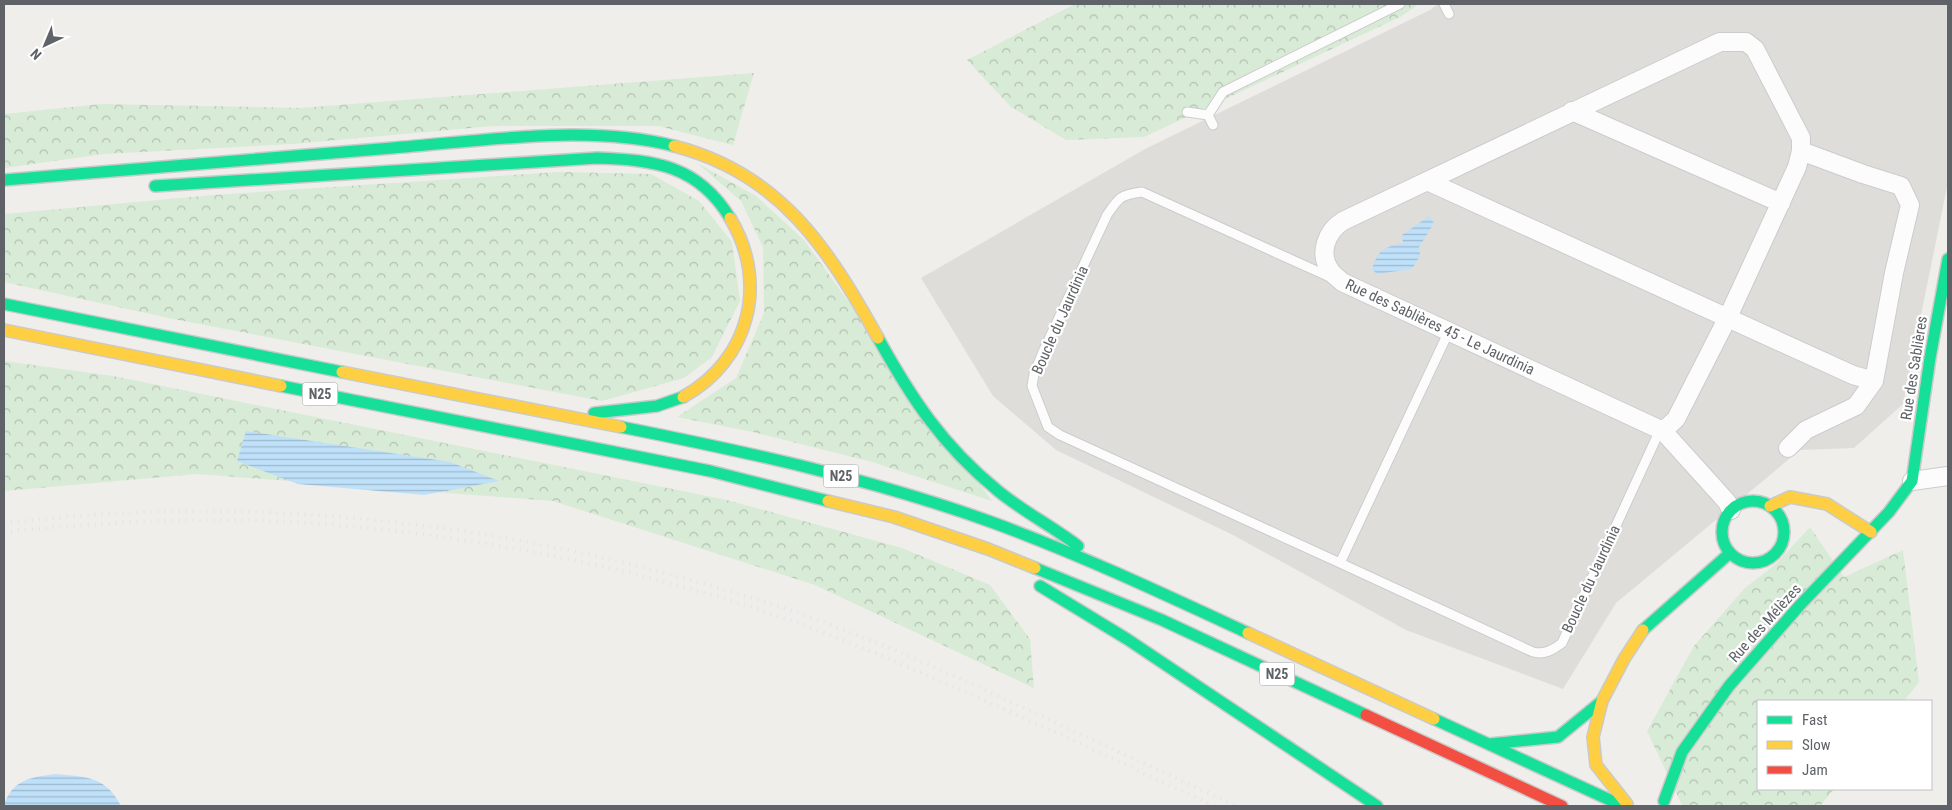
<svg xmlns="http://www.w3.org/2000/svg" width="1952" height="810" font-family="'Roboto Condensed',sans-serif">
<defs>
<pattern id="forest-crowns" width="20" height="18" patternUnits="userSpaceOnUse" patternTransform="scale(1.25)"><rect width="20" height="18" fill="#d8ebd6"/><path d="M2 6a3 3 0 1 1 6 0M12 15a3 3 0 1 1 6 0" fill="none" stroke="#b2c2b1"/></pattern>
<pattern id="water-rules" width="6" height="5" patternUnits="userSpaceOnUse" patternTransform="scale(1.25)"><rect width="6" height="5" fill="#bfe0f9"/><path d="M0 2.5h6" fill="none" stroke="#9eb9cd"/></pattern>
</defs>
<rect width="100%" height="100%" fill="#efeeea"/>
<path fill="#dfddda" d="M1438,4h510v178l-45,222 -49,44 -54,2 -184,153 -53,86 -157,-59 -173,-95 -177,-85 -63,-54 -72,-118 224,-129 285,-139z"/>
<path fill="url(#forest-crowns)" d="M1075,4h344l-17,12 -258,121 -78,3 -55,-33 -44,-47z
M754,73l-21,72 -75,-19h-165l-201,18 -188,10 -100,14v-54l97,-10 199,4z
M697,163l59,33 48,44 188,261 -120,-39 -119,-30 -76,-15 59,-39 28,-65 -1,-66 -22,-46z
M558,172l93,2 48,27 33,41 8,59 -28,56 -28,21 -82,23 -429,-82 -169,-37v-68l209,-19z
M4,361l109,15 614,124 175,48 88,37 40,54 4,49 -219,-103 -262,-84 -356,-27 -193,17z
M1810,527l34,50 59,-27 16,132 -15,19h-146v88h76l-14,17h-136l-2,-1 -35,-74 47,-85 51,-58 31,-24z"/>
<path fill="url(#water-rules)" d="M1429,216l5,7 -15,24 1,9 -8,13 -35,5 -5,-5c6,-19 12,-22 31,-26l-1,-8z
M246,431l204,31 49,19 -75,14 -126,-11 -61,-23z
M56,774c30,3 50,2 65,32h-117c7,-26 27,-29 52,-32z"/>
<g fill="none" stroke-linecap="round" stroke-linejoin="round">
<defs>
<path id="lane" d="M1444,4l5,10
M1187,112l21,3
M1208,115l15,-23 177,-88
M1208,115l5,10
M1332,278l-190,-86c-22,3 -23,5 -35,23l-64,137 -9,22 -2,12 16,41 12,8 280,128
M1449,331l-109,232 193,89c11,3 20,-2 29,-9l98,-213"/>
<path id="street" d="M1572,111l209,92
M1427,181l426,194 21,6
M1663,431l13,-12 52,-102 69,-150 4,-16v-13l-46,-89 -9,-7h-26l-377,179c-16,10 -25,32 -13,49 3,5 8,8 12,12l321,149 64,71 4,8
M1788,448l18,-18 50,-24 18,-25 20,-108 16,-68 -9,-19 -38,-12 -62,-23
M1912,481l36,-5"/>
<path id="fast" d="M4,180c129,-11 259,-21 388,-32 90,-7 195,-24 282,-2
M155,186l442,-28c57,2 101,7 133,60
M4,304l338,68
M878,338c34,61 64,107 119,152 25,21 55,36 81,56
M281,386l429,85 118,30
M594,413l63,-7 26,-9
M621,427c126,25 252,52 373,96 87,32 170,71 254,110
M1722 532a31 31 0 1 1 62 0a31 31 0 1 1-62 0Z
M1035,568l127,52 204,95
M1040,586l87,53 250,167
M1643,630l87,-77
M1434,719l189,87
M1490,744l68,-7 44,-36
M1664,801l18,-49 47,-66 71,-81 89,-93 23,-31 18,-123 18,-99"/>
<path id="slow" d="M674,146c106,27 154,102 204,192
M4,330l277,56
M342,372l279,55
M683,397c67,-37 86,-115 47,-179
M828,501l66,16 94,32 47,19
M1770,506l20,-9 37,7 44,28
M1248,633l186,86
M1627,804l-31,-39 -3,-28 9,-36 22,-42 19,-29"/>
<path id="jam" d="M1366,715l196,91"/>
</defs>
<use href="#lane" stroke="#cbcccc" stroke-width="11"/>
<use href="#street" stroke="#cbcccc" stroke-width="20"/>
<use href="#fast" stroke="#cacacb" stroke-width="14"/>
<use href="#slow" stroke="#cacacb" stroke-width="14"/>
<use href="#jam" stroke="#cacacb" stroke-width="14"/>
<use href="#lane" stroke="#fdfcfc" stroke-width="9"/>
<use href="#street" stroke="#fdfcfc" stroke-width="18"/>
<use href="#fast" stroke="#16e098" stroke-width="11"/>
<use href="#slow" stroke="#ffcf43" stroke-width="11"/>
<use href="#jam" stroke="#f24e42" stroke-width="11"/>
<path stroke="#e4e4e4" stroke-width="4" stroke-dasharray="1 6" stroke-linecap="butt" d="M4,523c64,-7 128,-12 193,-12 194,0 387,33 571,92 93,30 181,70 269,111 66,31 133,61 199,92
M4,532c63,-6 126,-11 189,-12 189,-2 394,33 573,92 61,20 119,45 177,70 91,40 181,82 271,124"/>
</g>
<g text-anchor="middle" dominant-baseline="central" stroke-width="4.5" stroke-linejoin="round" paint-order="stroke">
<g fill="#fff" stroke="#8f9295" stroke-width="1">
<rect x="302.5" y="382.5" width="35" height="23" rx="4"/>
<rect x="823.5" y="464.5" width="35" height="23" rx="4"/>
<rect x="1259.5" y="662.5" width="35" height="23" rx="4"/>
</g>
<g font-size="14" font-weight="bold" fill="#5f6368">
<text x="320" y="394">N25</text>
<text x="841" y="476">N25</text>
<text x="1277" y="674">N25</text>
</g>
<g font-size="15" fill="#5f6368" stroke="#fff">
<text transform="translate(1060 320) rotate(-66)">Boucle du Jaurdinia</text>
<text transform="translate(1440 327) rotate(25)">Rue des Sablières 45 - Le Jaurdinia</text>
<text transform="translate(1914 368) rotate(-81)">Rue des Sablières</text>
<text transform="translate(1591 579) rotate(-65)">Boucle du Jaurdinia</text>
<text transform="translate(1765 623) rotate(-48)">Rue des Mélèzes</text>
</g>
</g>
<rect width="1952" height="810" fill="none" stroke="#5f6368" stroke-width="10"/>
<rect x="1757" y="700" width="175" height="90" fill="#ffffff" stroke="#bfc1c3"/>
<rect x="1767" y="716" width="25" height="8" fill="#16e098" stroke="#bfc1c3"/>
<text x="1802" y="725" font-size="15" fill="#5f6368">Fast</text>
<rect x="1767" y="741" width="25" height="8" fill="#ffcf43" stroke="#bfc1c3"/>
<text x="1802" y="750" font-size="15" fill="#5f6368">Slow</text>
<rect x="1767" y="766" width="25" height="8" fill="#f24e42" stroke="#bfc1c3"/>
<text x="1802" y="775" font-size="15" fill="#5f6368">Jam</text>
<g transform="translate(45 45) rotate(224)" stroke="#ffffff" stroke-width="4" paint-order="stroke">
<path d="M0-4L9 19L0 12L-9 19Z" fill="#5f6368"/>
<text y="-8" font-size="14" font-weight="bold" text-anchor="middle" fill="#5f6368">N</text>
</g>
</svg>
